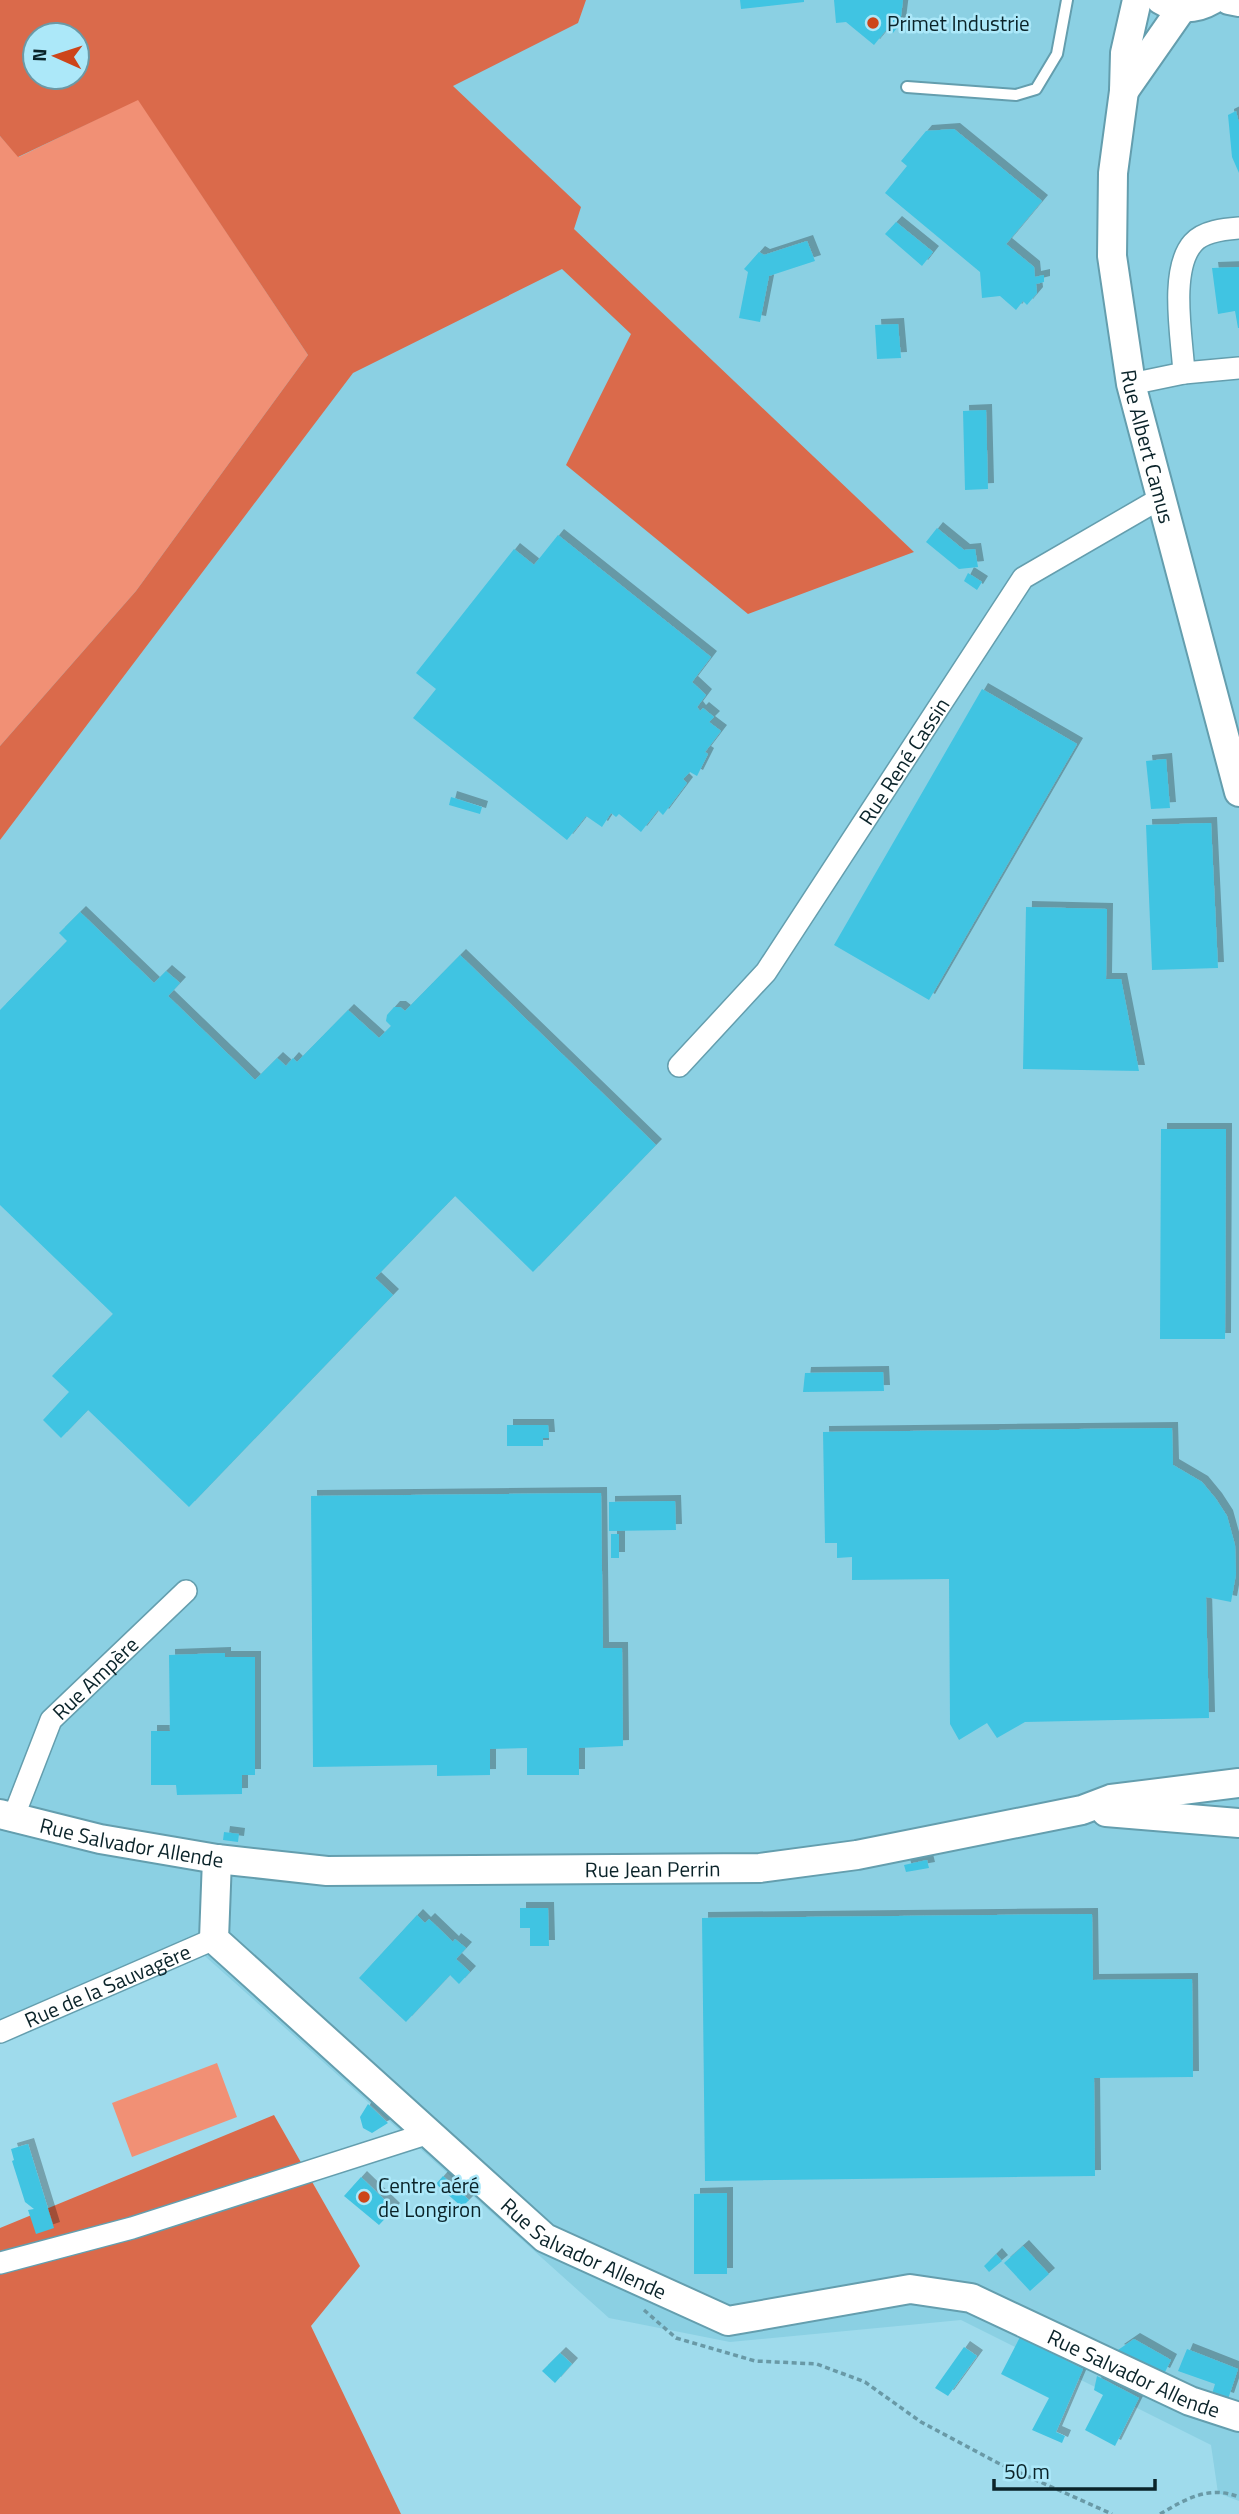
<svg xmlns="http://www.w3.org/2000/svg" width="1239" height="2514" font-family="'Titillium Web',sans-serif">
<defs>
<filter id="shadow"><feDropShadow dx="6" dy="-6" stdDeviation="0" flood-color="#0004"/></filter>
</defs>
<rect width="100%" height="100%" fill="#9fdbec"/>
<path fill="#8bd0e3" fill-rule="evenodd" d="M0,0h1239v2501l-21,-8 -7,-48 -250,-125 -231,22 -121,-24 -412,-369 -197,78zM35,35h42v42h-42z"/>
<path fill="#f19075" d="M138,99l170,256 -172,236 -136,155v-610l19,21z
M217,2063l20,54 -105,40 -20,-54z"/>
<path fill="#da6a4b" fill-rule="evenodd" d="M0,0h586l-8,23 -125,63 128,121 -7,22 340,323 -166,62 -182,-149 65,-131 -69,-65 -209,104 -353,467v-94l136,-155 172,-236 -170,-255 -120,57 -18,-21zM77,35v42h-42v-42z
M274,2115l86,151 -49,60 90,188h-401v-286z"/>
<path fill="#41c4e2" filter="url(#shadow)" d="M740,0h64v2l-63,7z
M834,0h69l-3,24 -7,9 -6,-4 -13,16 -28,-23 -10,1z
M1236,111l3,12v50l-7,-16 -4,-42z
M954,129l88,72 -36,43 28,23 1,10 9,-2v7l-8,2 1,9 -10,12 -4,-4 -7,9 -16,-14 -18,2 -2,-26 -95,-79 22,-27 -6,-5 25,-30z
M896,222l37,30 -11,14 -37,-32z
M807,241l8,20 -46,15 -9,46 -21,-4 9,-46 -4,-3 15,-17 5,3z
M1239,267v61h-1l-3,-17 -17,3 -6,-46z
M898,324l3,34 -24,1 -2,-34z
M986,410l2,79 -23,1 -2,-79z
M937,528l27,22 11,-1 3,18 -19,2 -33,-27z
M558,535l153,122 -19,25 14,13 -9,12 3,4 3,-3 11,9 -5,5 12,9 -16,21 3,2 -11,22 -7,-4 -7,7 4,4 -24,32 -5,-5 -17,22 -22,-18 -3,3 -5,-4 -9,14 -16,-11 -19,24 -154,-122 23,-29 -20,-16 98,-124 20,16z
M968,573l14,9 -5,8 -13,-9z
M982,689l95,55 -148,256 -95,-55z
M1166,759l4,49 -19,1 -5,-48z
M451,797l31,10 -2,7 -31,-9z
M1211,823l7,145 -66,2 -6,-145z
M1026,907l81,2 -1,70h15l18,92 -116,-2z
M80,912l74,71 12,-12 14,12 -12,13 87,84 22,-22 9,8 7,-8 4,4 51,-52 31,28 12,-12 -5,-5 1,-6 7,-8h6l5,4 55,-56 196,190 -123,127 -78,-76 -80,82 18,17 -204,212 -101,-97 -27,28 -18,-18 26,-28 -17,-16 61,-62 -113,-109v-195l67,-69 -8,-8z
M1161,1129h65l-1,210h-65z
M883,1372l1,19 -81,1 2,-19z
M507,1425h41l1,13h-6v8h-36z
M1172,1428l1,37 29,17 14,17 11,17 8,29 1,29 -5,28 -25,-5 3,121 -184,4 -28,16 -10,-15 -28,17 -9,-16 -1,-145 -97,1v-23l-15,1v-15h-12l-2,-111z
M601,1493l2,155h19l1,98 -44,2v27h-52v-27l-37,1v26l-53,1v-11l-124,2 -2,-271z
M675,1501l1,29 -67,1v-29z
M611,1534h8v24h-8z
M225,1653v4h30v118h-13v19l-65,1 -1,-10h-25v-54h19l-1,-76z
M224,1832l15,2 -1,8 -15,-2z
M927,1860l2,8 -23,4 -2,-7z
M520,1908h28l1,38h-19v-18h-10z
M1092,1914l1,66 99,-1 1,98 -99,1 1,98 -390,5 -3,-263z
M417,1915l8,8 4,-4 24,23 2,-3 11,9 -10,11 14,13 -11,12 -9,-9 -44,47 -47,-44z
M368,2104l20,19 -16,10 -9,-5 -3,-11z
M28,2144l26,84 -18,6 -8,-24 6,-1 -9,-7 -13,-41 2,-1 -3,-11z
M443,2176l26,24 -7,7 -26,-23z
M361,2177l33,32 -15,16 -35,-29z
M727,2193v81h-33v-80z
M1023,2246l26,28 -19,17 -26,-28z
M996,2254l6,7 -13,11 -5,-6z
M1020,2337l63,32 -27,63 9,4 -3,7 -30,-13 17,-32 -48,-24z
M1134,2339l37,21 -7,14 -46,-24z
M964,2347l13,9 -29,40 -13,-8z
M1187,2349l51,20 -10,30 -16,-5 3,-10 -37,-13z
M560,2353l12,11 -17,19 -13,-12z
M1097,2376l42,22 -24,48 -30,-16 18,-35 -9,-5z"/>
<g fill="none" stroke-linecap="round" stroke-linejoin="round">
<defs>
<path id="lane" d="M907,87l109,8 20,-6 21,-35 10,-54"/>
<g id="street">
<path d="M1184,373l55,-5"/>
<path d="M1131,384l53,-11c-2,-35 -15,-103 9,-130 10,-12 32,-14 46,-15"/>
<path id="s1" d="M679,1066l87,-94 257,-394 138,-80"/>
<path id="s2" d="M13,1818l38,-98 135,-129"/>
<path id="s3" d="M0,2032l214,-93"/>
<path d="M0,2263l132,-35 297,-95"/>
</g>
<g id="secondary">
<path id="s4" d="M1137,0l-12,53 -1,38 -11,82 -1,83 19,128 108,408"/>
<path d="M1161,0c16,10 34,10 51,0"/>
<path d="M1229,0l10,2"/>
<path d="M1124,91l58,-83"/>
<path d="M1106,1812l133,11"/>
<path id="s5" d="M0,1814l100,25 117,20 110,12 433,-3 97,-13 225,-45 29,-11 128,-16"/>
<path id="s6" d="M217,1859l-3,80 331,299 183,83 182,-32 61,9 219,103 49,16"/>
</g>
</defs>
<use href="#lane" stroke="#649eae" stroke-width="14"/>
<use href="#street" stroke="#649eae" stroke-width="24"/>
<use href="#secondary" stroke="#649eae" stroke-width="32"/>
<path stroke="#6999a6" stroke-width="3.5" stroke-dasharray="5 3.5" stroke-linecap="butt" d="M644,2310l32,28 79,23 62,3 48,18 56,40 77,41 114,51
M1160,2514c26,-15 49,-29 79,-17"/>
<use href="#lane" stroke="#fff" stroke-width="10"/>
<use href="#street" stroke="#fff" stroke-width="21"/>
<use href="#secondary" stroke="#fff" stroke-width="28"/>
</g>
<g fill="#cd451a" stroke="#ace8f9" stroke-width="2.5">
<circle cx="873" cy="23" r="7"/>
<circle cx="364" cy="2197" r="7"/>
</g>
<g text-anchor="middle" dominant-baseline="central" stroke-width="5" stroke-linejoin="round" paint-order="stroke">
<g font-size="21" fill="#0a2329" stroke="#ace8f9" text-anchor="start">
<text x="887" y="23">Primet Industrie</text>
<text x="378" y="2185">Centre aéré<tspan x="378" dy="24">de Longiron</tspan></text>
</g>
<g font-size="21" fill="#0a2329" stroke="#ace8f9">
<text stroke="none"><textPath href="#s4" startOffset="452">Rue Albert Camus</textPath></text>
<text stroke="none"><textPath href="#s1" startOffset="380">Rue René Cassin</textPath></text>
<text stroke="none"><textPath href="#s2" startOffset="166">Rue Ampère</textPath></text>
<text stroke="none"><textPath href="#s5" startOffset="135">Rue Salvador Allende</textPath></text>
<text stroke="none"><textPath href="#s5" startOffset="658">Rue Jean Perrin</textPath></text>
<text stroke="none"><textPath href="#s3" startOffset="117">Rue de la Sauvagère</textPath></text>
<text stroke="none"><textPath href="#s6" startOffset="565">Rue Salvador Allende</textPath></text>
<text stroke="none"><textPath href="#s6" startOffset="1153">Rue Salvador Allende</textPath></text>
</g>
</g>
<g transform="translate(56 56) rotate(273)"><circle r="33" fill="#ace8f9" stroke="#6b99a6" stroke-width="2"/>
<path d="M0-5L12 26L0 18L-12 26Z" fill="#cd451a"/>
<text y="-10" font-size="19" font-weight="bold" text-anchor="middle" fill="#0a2329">N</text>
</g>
<path d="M994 2479v10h161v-10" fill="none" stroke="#0a2329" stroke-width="3.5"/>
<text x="1004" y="2479" font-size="21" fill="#0a2329" stroke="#ace8f9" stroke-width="5" paint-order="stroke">50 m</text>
</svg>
